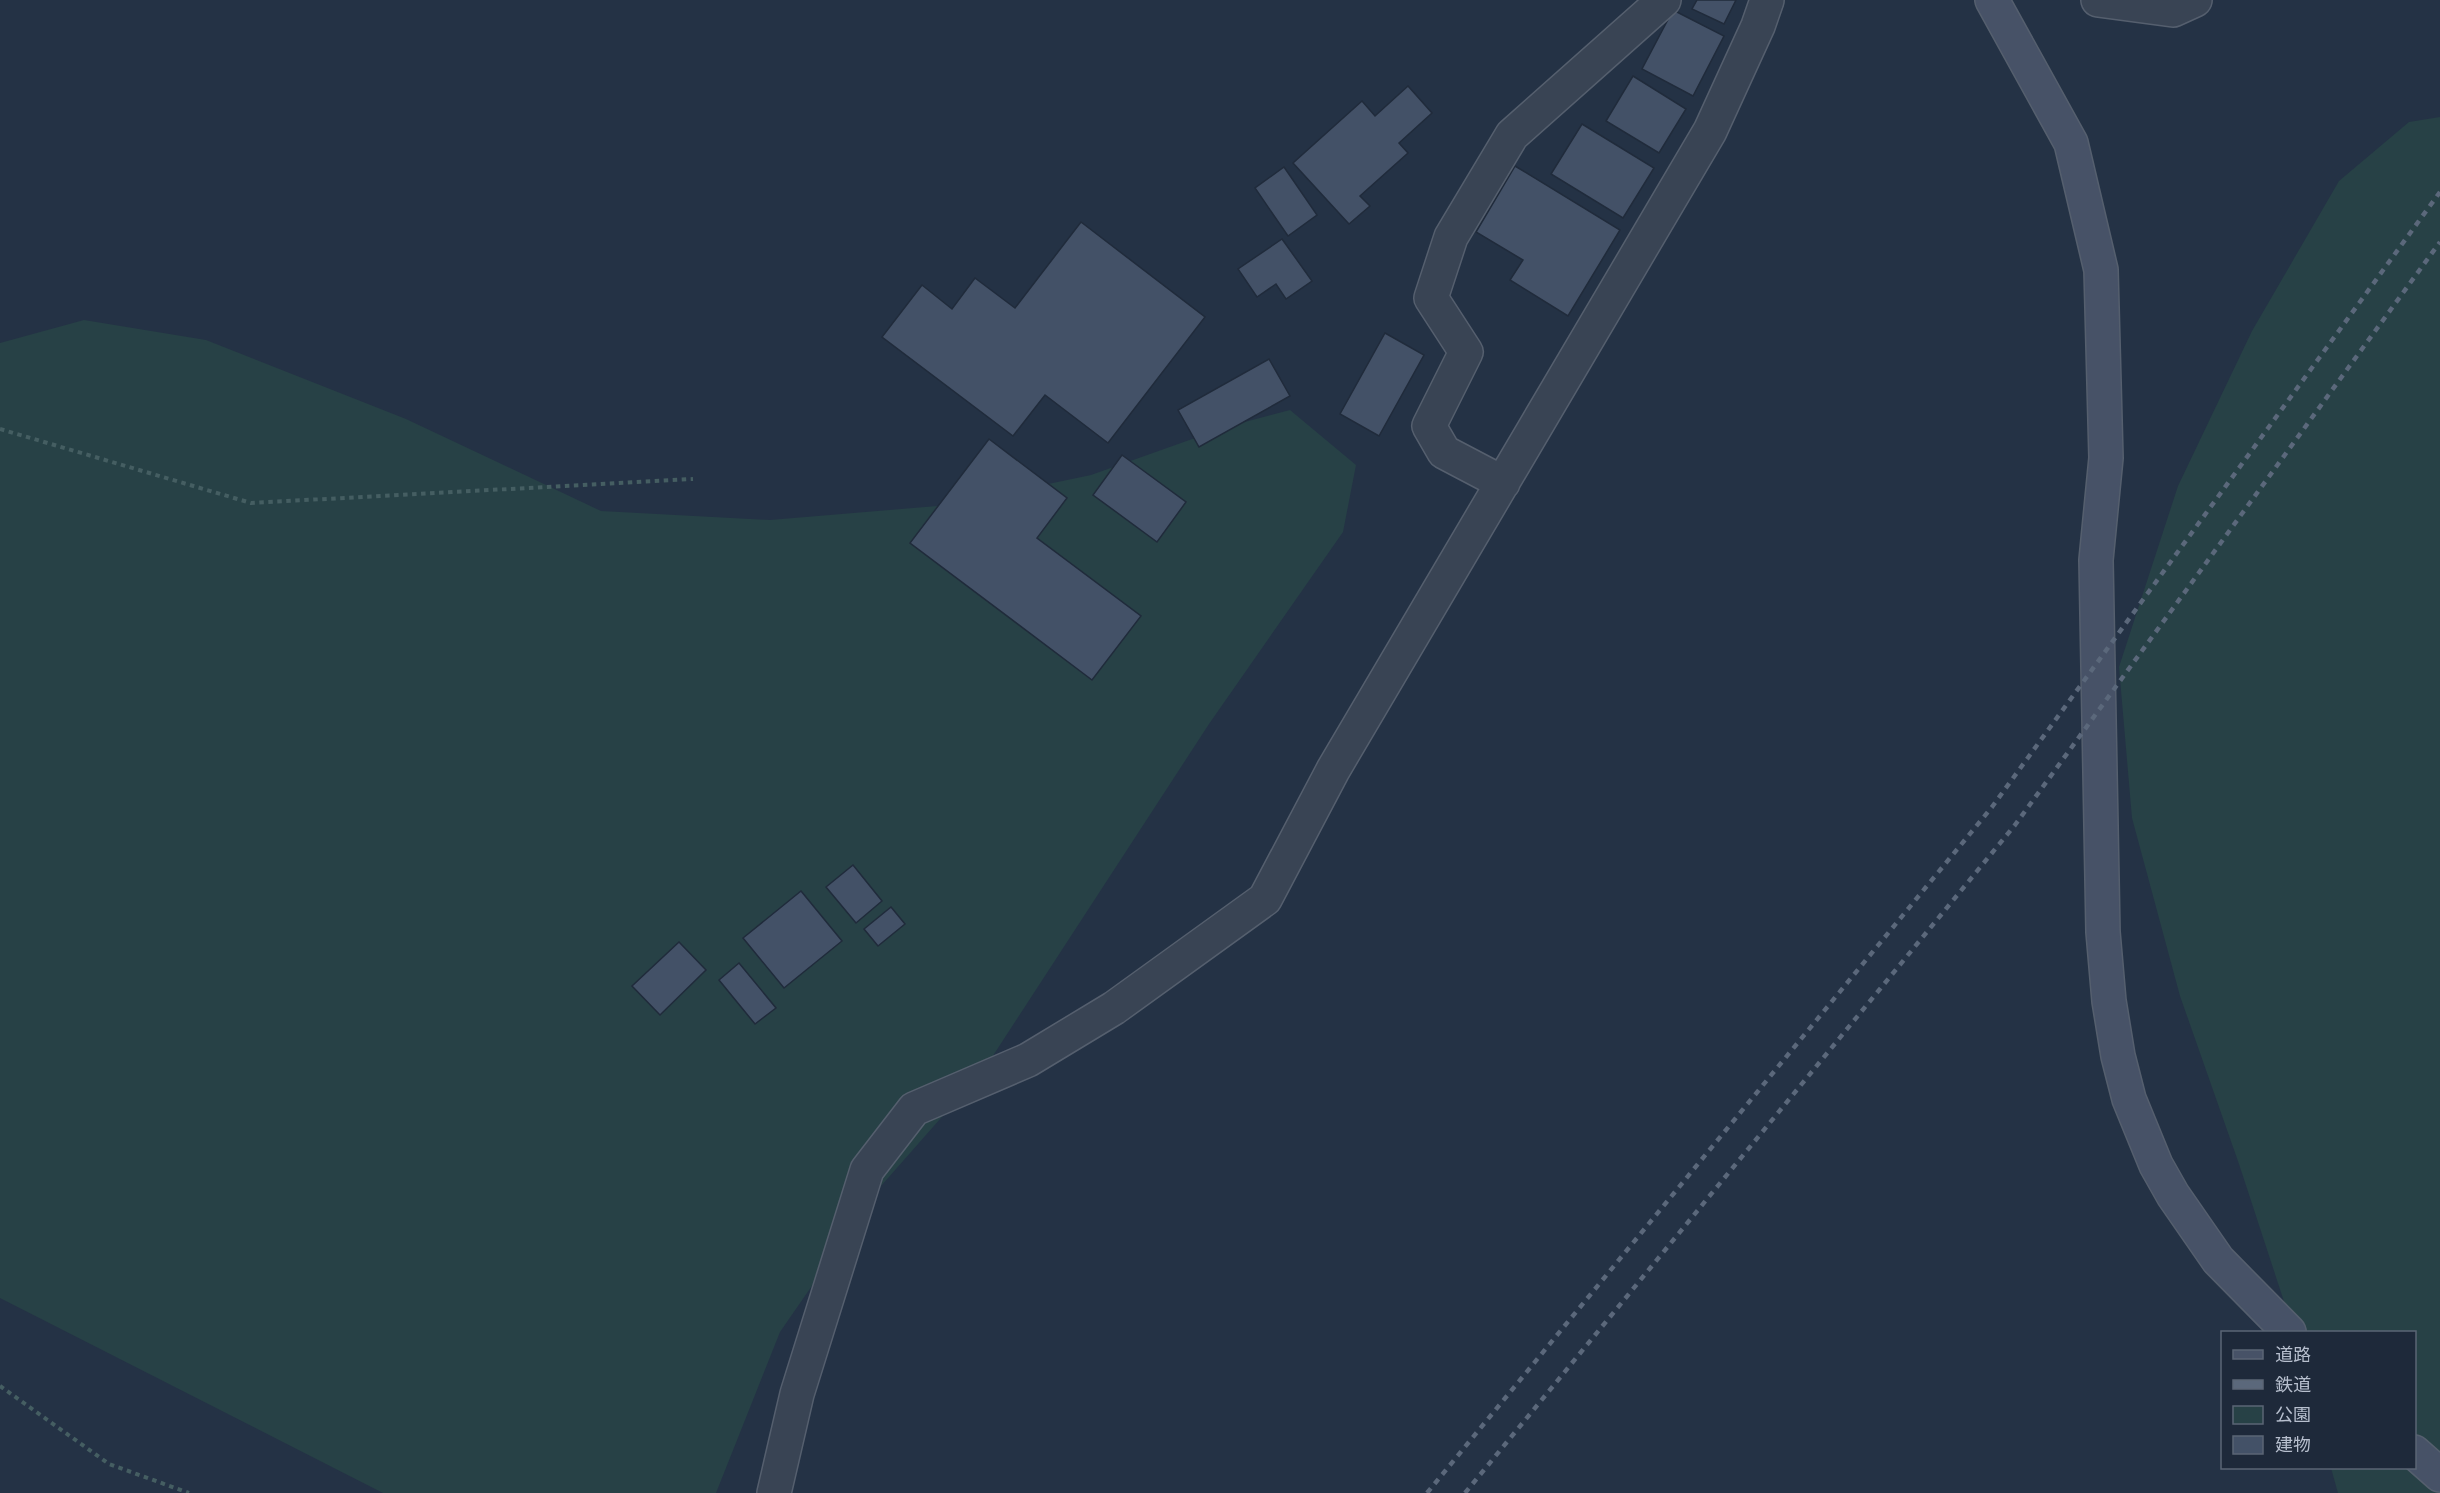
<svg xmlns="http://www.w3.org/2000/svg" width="2440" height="1493" font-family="'Fira Sans Condensed','Noto Sans JP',sans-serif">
<rect width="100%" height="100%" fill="#243245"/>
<path fill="#274146" d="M2440,117v1376h-102l-7,-25h83v-136h-120l-55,-168 -59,-168 -48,-178 -13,-151 59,-181 74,-155 87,-150 70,-59z
M84,320l122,20 200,79 195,92 169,9 179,-15 142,-30 135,-48 64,-17 66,55 -13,67 -134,192 -224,344 -104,118 -101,146 -64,161h-333l-383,-195v-955z"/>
<path fill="#435167" stroke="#202b3b" stroke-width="1.5" d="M1697,0h39l-12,24 -32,-15z
M1673,10l51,26 -31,60 -51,-27z
M1633,76l53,33 -27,44 -53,-32z
M1408,86l24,27 -33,30 9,10 -48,43 10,10 -21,18 -56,-61 69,-62 13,15z
M1582,124l72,44 -31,50 -72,-44z
M1515,166l105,64 -52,86 -58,-36 13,-20 -47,-28z
M1284,167l33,48 -29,21 -33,-48z
M1081,222l124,95 -97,126 -63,-48 -32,41 -131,-99 40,-52 30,24 23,-31 40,30z
M1282,239l30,42 -26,18 -10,-15 -19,13 -19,-28z
M1385,333l39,22 -45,81 -39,-22z
M1269,359l21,37 -91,51 -21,-37z
M989,439l78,59 -30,40 104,78 -49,64 -182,-137z
M1122,455l64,47 -29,40 -64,-47z
M853,865l29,36 -26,22 -30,-36z
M801,891l41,50 -58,47 -41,-50z
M891,907l14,17 -27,22 -14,-17z
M679,942l27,28 -46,45 -28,-29z
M739,963l37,45 -21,16 -36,-44z"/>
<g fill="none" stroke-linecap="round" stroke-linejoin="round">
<defs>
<path id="street" d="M2098,0l75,10 22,-10
M1503,483l-59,-31 -15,-26 37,-74 -35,-54 20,-61 61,-102 152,-135
M774,1493l23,-99 70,-224 47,-61 114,-49 86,-52 151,-109 68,-129 377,-639 48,-105 9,-26"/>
<path id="secondary" d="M1992,0l79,143 30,127 5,188 -10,102 7,372 6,69 9,55 11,43 27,66 17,30 45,65 71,72
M2414,1452l26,23"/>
</defs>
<use href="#street" stroke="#555f6e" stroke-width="36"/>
<use href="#secondary" stroke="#555f6e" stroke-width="36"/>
<path stroke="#455e62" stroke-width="4" stroke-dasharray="4.5 4.5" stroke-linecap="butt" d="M0,429l251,74 442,-24
M0,1386l109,78 80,29"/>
<use href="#street" stroke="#394454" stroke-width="33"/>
<use href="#secondary" stroke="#475267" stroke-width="33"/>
<path stroke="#5b687b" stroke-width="4.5" stroke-dasharray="6 6" stroke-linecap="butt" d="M1427,1493l565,-686 448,-615
M1465,1493l550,-668 425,-583"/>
</g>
<rect x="2221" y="1331" width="195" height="138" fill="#1e293a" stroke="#5b6575" stroke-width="1.5"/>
<rect x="2233" y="1350" width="30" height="9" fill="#475267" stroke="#5b6575" stroke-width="1.5"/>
<text x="2275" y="1361" font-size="18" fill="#b7bfce">道路</text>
<rect x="2233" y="1380" width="30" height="9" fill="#5b687b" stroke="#5b6575" stroke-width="1.5"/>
<text x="2275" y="1391" font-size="18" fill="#b7bfce">鉄道</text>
<rect x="2233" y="1406" width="30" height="18" fill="#274146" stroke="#5b6575" stroke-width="1.5"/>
<text x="2275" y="1421" font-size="18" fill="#b7bfce">公園</text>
<rect x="2233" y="1436" width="30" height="18" fill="#435167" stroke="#5b6575" stroke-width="1.5"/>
<text x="2275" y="1451" font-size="18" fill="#b7bfce">建物</text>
</svg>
